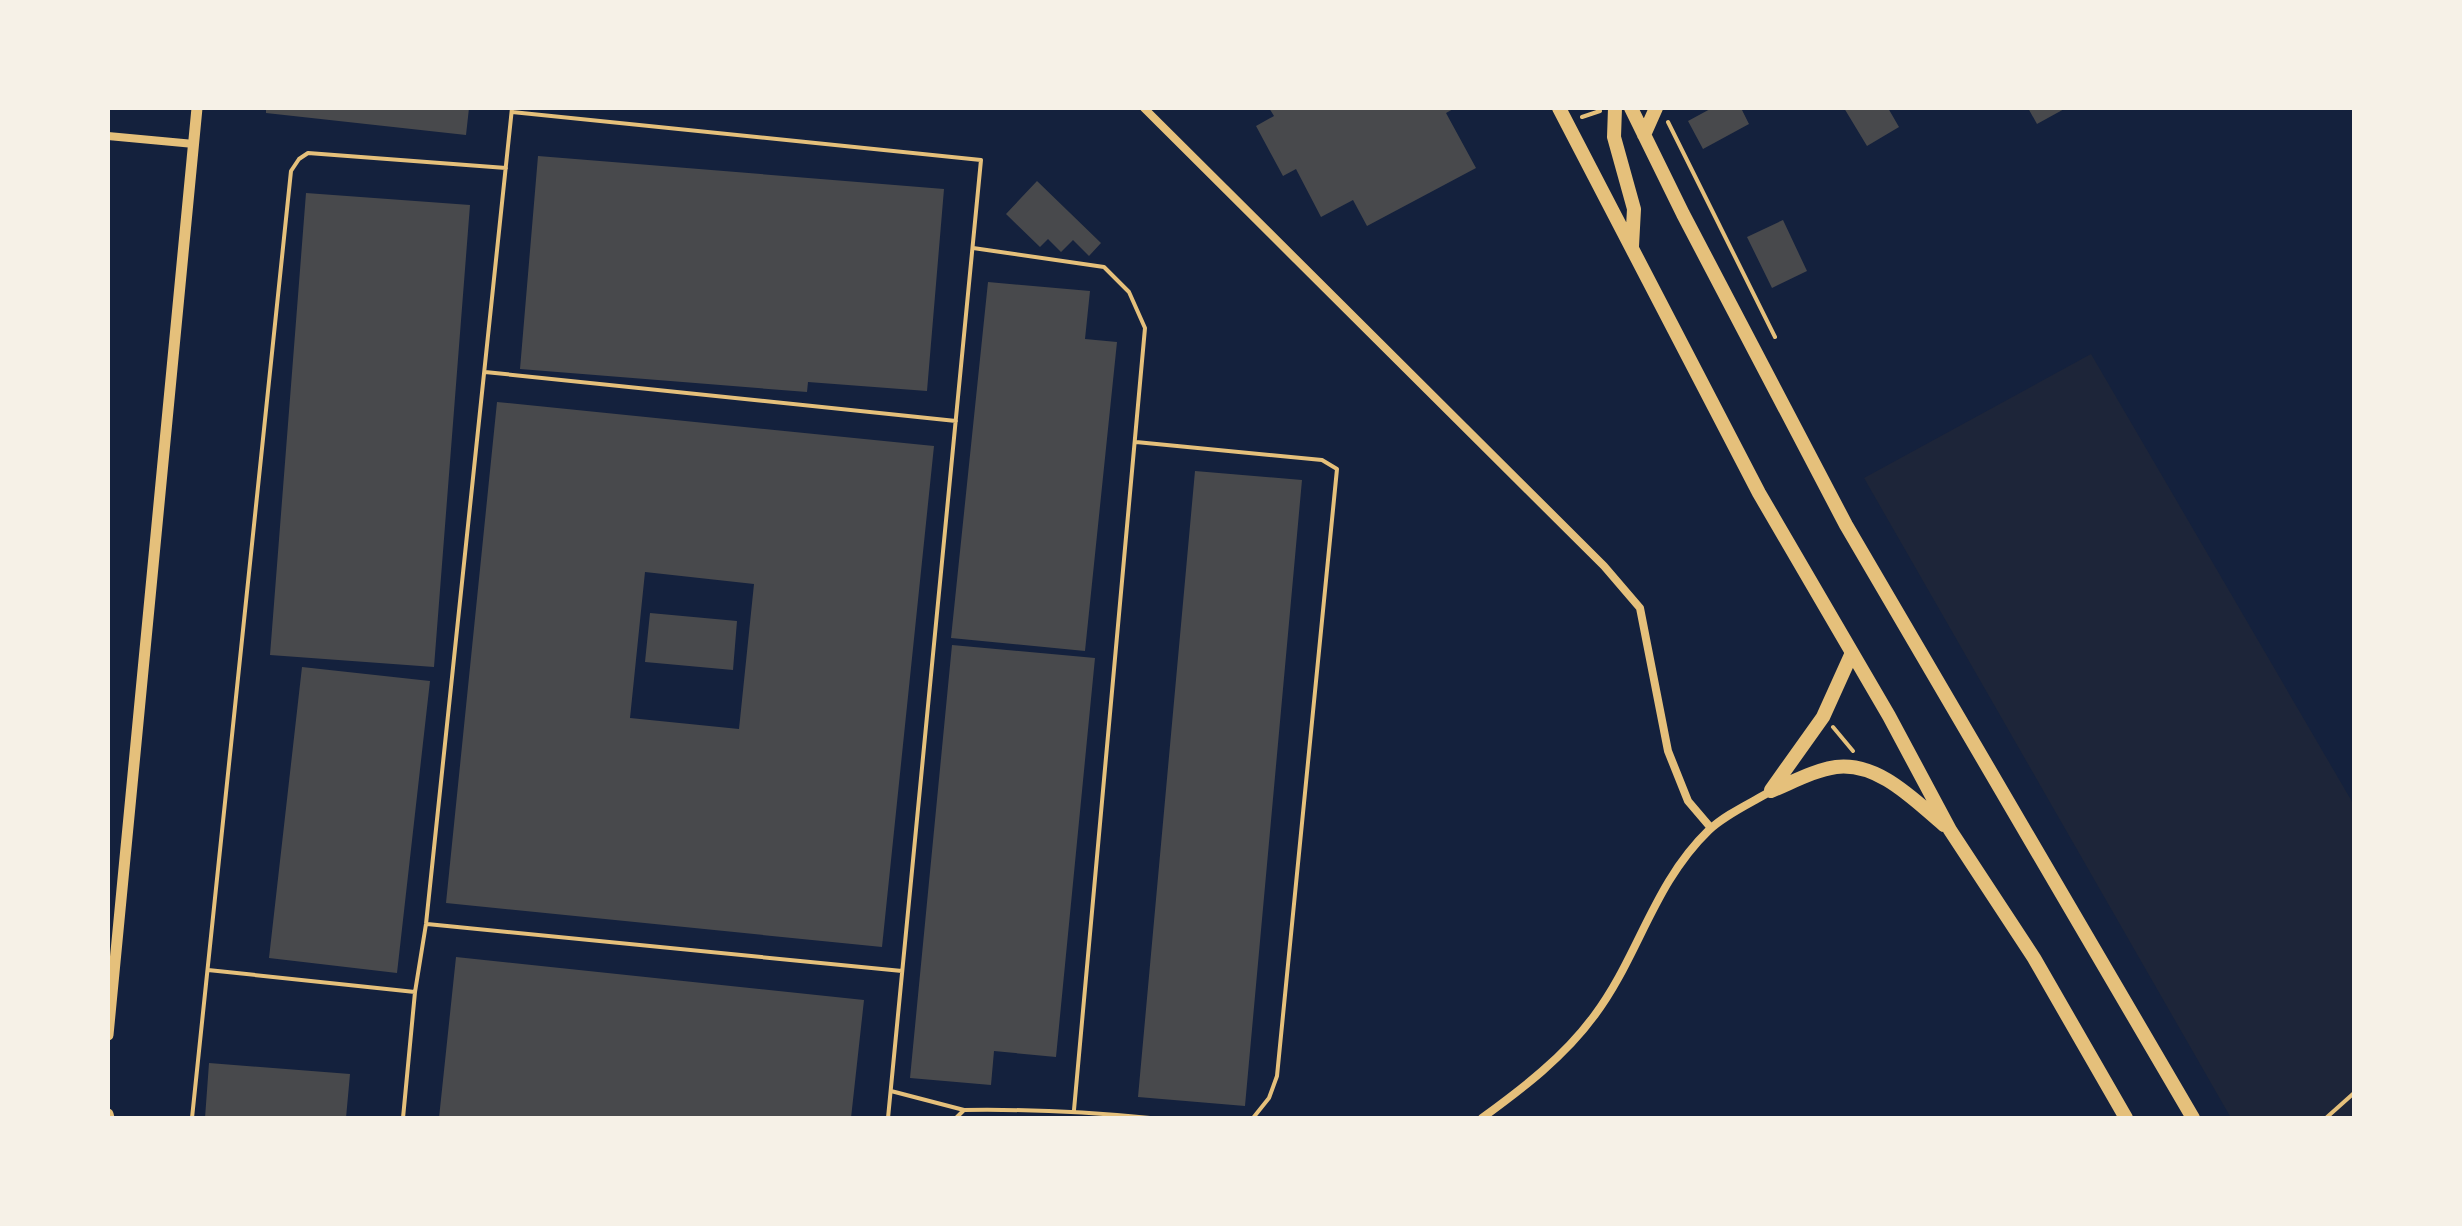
<svg xmlns="http://www.w3.org/2000/svg" width="2462" height="1226" font-family="'Roboto Serif',serif">
<rect width="100%" height="100%" fill="#14213d"/>
<path fill="#1d2539" d="M2091,354l263,451v313h-123l-367,-640z"/>
<path fill="#48494c" fill-rule="evenodd" d="M266,108h203l-3,27 -200,-22z
M1269,108h186l-9,5 30,55 -109,58 -14,-26 -32,17 -25,-48 -13,7 -27,-50 18,-10z
M1712,108h34l-4,2 7,14 -46,25 -15,-28z
M1844,108h44l11,19 -32,19z
M2028,108h38l-29,16z
M538,156l406,33 -17,202 -119,-9 -1,10 -287,-23z
M1037,181l64,62 -12,13 -16,-16 -12,12 -13,-13 -8,8 -34,-33z
M306,193l164,12 -36,462 -164,-12z
M1783,220l24,51 -35,17 -25,-51z
M988,282l102,9 -5,48 32,3 -32,309 -134,-13z
M497,402l437,44 -52,501 -436,-44zM645,572l109,12 -15,145 -109,-11z
M1195,471l107,9 -57,626 -107,-9z
M650,613l87,8 -4,49 -88,-8z
M952,645l143,13 -39,399 -62,-6 -3,34 -81,-7z
M302,667l128,14 -33,292 -128,-15z
M456,957l408,43 -13,118h-412z
M209,1063l141,11 -4,44h-141z"/>
<g fill="none" stroke-linecap="round" stroke-linejoin="round">
<path stroke="#e5c07b" stroke-width="4" d="M1582,117l18,-6
M1668,122l107,215
M1833,727l20,24
M2326,1118l28,-25"/>
<path stroke="#e5c07b" stroke-width="4" d="M512,112l469,48 -93,958
M973,248l131,19 25,25 16,36 -71,782
M485,372l471,49
M1136,442l186,18 15,9 -60,607 -8,22 -16,20
M427,924l475,47
M208,970l207,22
M891,1091l73,19
M192,1118l99,-947 8,-12 9,-6 198,15
M403,1118l12,-126 11,-68 86,-816
M956,1118l8,-8c63,-1 124,2 186,8"/>
<path stroke="#e5c07b" stroke-width="8" d="M1144,108l460,458 36,42 28,143 20,50 23,27
M108,136l86,8
M1482,1118c41,-30 82,-61 112,-102 45,-60 59,-132 115,-186 17,-16 42,-27 62,-39"/>
<path stroke="#e5c07b" stroke-width="11" d="M108,1035l89,-927
M108,1114l1,4"/>
<path stroke="#e5c07b" stroke-width="14" d="M1559,108l200,385 130,223 61,114 84,128 92,160
M1615,108l-1,29 20,72 -2,37
M1631,108l52,106 163,311 347,593
M1644,135l12,-27
M1771,790l52,-73 28,-62
M1771,791c20,-8 43,-21 65,-24 43,-5 78,33 108,58"/>
</g>
<rect width="2462" height="1226" fill="none" stroke="#f6f1e7" stroke-width="220"/>
</svg>
